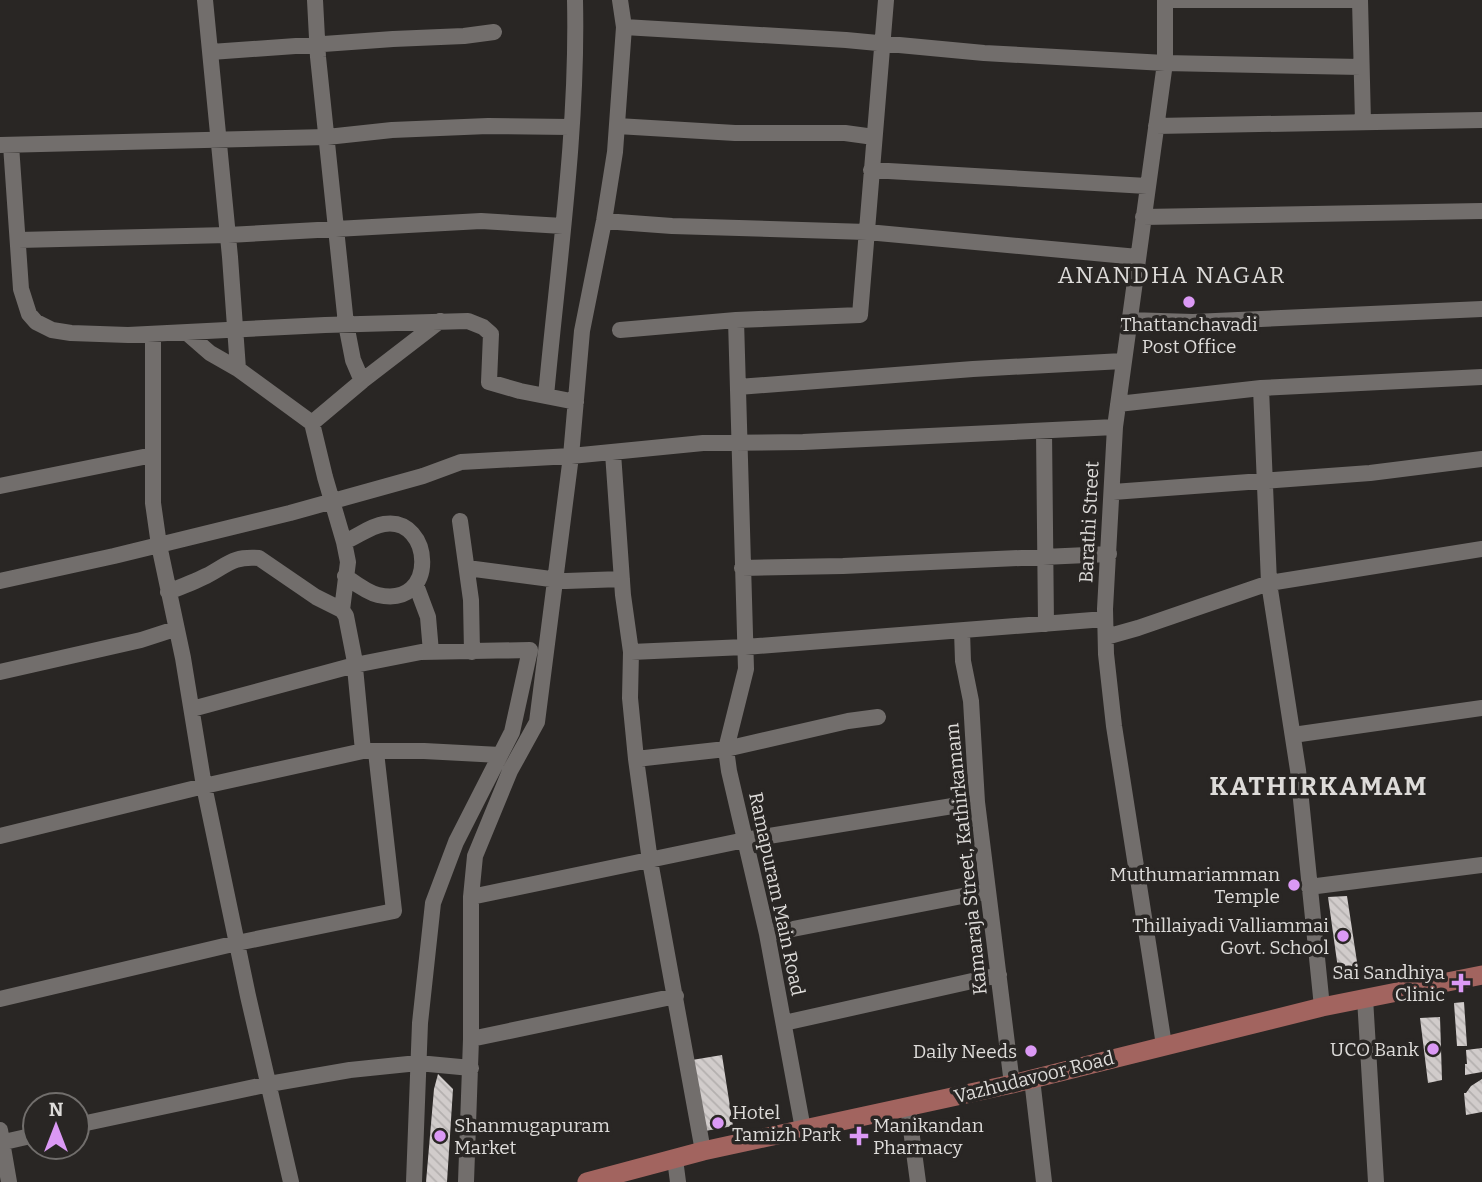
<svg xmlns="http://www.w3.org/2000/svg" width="1482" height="1182" font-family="Bitter,serif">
<defs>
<pattern id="building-back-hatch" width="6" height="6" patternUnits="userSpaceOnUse" patternTransform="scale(1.75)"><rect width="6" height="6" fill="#d1cccb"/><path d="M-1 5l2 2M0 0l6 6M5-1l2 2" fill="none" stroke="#b4b0af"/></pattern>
</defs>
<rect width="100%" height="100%" fill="#292624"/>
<path fill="url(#building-back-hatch)" d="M1347,896l12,79 -20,1 -11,-79z
M1464,1002l3,44h-10l-3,-43z
M1440,1017l2,63 -14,3 -8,-65z
M1482,1048v24l-17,3v-11h2l-1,-14z
M722,1055l11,71 -28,5 -13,-71z
M438,1074l15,15 -6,93h-21l8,-93z
M1482,1079v33l-16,3 -2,-22h2l5,-7z"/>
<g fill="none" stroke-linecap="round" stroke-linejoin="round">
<path stroke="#726e6c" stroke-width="16" d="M205,0l25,257 8,112
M315,0l3,57 28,267 7,36 9,21
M1165,0h195
M1360,0l3,122
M624,27l222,13 138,13 181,10 196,4
M211,52l182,-13 71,-3 30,-4
M617,126l118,7h110l29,4
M1156,126l326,-6
M0,145l327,-8 65,-7 96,-4 82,1
M11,145l10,144 8,25 7,8 16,8 19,3 57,2 197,-10 143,-4 15,6 8,7 -2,48 31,9 56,11
M871,170l276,16
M1143,217l339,-6
M604,221l68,5 195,6 271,25
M18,240l210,-5 253,-14 82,5
M736,320l10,349 -20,80 3,22 38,163 36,195
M1128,320l65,2 289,-13
M620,330l116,-10 124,-5 26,-315
M187,333l23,20 28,16 74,54 13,54 19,65 4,20 -6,48
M153,334v169l6,42 24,113 21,128 44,210 43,186
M738,387l235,-18 150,-8
M1261,388l8,195 29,187 24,237
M546,396c12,-131 32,-265 29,-396
M1118,404l143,-16 221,-11
M312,423l50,-42 78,-60
M1044,431l2,193
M613,453l10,142 8,57 -1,46 6,61 14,102 53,290
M0,486l153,-31
M1113,492l257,-19 112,-14
M460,521l11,79 1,52
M344,542c13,-5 26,-16 40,-18 49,-8 55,85 -6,71 -12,-3 -23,-12 -33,-19
M467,568l99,13 56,-2
M742,568l101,-2 266,-12
M0,581l114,-25 176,-43 133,-37 38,-14 110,-6 132,-13 100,-1 312,-15
M416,585l12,32 3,35
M168,592c13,-5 26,-10 38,-16 22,-11 25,-20 53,-18l57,39 26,13 4,6 8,41 9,94
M962,631l1,30 8,40 6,101 35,282
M1106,637l32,-9 131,-45 213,-34
M631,652l114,-5 360,-28
M0,672l141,-32 34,-11
M192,709l163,-44 66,-13 109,-2 -18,82 -56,110 -23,61 -13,120 -6,159
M1293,735l189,-27
M636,759l90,-10 122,-28 30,-4
M0,836l204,-50 159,-35h61l76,4
M1309,887l173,-22
M471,897l274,-57 232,-38
M767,934l221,-43
M1365,998l11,184
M0,999l237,-56 157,-32 -18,-159
M784,1023l215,-48
M471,1039l205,-43
M1164,1045l-50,-319 -8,-72 -1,-45 10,-182 50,-364v-63
M1032,1079l12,103
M908,1107l10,75
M77,1125l192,-41 81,-14 68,-7 53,5
M0,1130l9,52
M0,1143l35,-8
M675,1159l3,23
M466,1182l5,-143v-142l4,-41 35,-85 27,-49 34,-266 11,-125 22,-110 11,-69 9,-125 -4,-27"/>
<path stroke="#a2645f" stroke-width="19" d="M587,1182l116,-31 309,-67 310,-77 160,-32"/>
</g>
<g fill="#db99f5" stroke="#292624" stroke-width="2.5">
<circle cx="1189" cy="302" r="7"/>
<circle cx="1294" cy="885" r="7"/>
<circle cx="1343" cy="936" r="7"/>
<path d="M1457.5 972.5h7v7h7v7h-7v7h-7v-7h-7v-7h7z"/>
<circle cx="1433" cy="1049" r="7"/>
<circle cx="1031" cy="1051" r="7"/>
<circle cx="718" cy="1123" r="7"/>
<circle cx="440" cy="1136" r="7"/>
<path d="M855.5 1125.5h7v7h7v7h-7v7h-7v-7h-7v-7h7z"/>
</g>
<g text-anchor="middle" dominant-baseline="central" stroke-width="7" stroke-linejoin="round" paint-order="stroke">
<g font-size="19" fill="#dddbd9" stroke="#292624" text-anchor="end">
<text x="1189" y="324" text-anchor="middle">Thattanchavadi<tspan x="1189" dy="22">Post Office</tspan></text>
<text x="1280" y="874">Muthumariamman<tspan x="1280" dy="22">Temple</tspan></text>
<text x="1329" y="925">Thillaiyadi Valliammai<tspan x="1329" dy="22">Govt. School</tspan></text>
<text x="1445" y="972">Sai Sandhiya<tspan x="1445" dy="22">Clinic</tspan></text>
<text x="1419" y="1049">UCO Bank</text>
<text x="1017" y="1051">Daily Needs</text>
<text x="732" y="1112" text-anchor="start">Hotel<tspan x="732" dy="22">Tamizh Park</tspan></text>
<text x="454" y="1125" text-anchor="start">Shanmugapuram<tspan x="454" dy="22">Market</tspan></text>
<text x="873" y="1125" text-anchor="start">Manikandan<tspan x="873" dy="22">Pharmacy</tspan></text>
</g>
<g font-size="19" fill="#dddbd9" stroke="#292624">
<text transform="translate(1089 522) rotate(-87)">Barathi Street</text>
<text transform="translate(966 859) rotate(-96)">Kamaraja Street, Kathirkamam</text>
<text transform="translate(777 894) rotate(78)">Ramapuram Main Road</text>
<text transform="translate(1034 1077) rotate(-14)">Vazhudavoor Road</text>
</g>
<g font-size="23" letter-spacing="2" fill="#dddbd9" stroke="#292624">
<text x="1172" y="275">ANANDHA NAGAR</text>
</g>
<g font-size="26" font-weight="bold" letter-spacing="2" fill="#dddbd9" stroke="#292624">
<text x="1319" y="786">KATHIRKAMAM</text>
</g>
</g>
<g transform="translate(56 1126)"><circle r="33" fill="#292624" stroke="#716e6c" stroke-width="2"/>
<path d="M0-5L12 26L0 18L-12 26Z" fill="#db99f5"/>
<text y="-10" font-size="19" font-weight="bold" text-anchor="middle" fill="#dddbd9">N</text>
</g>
</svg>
